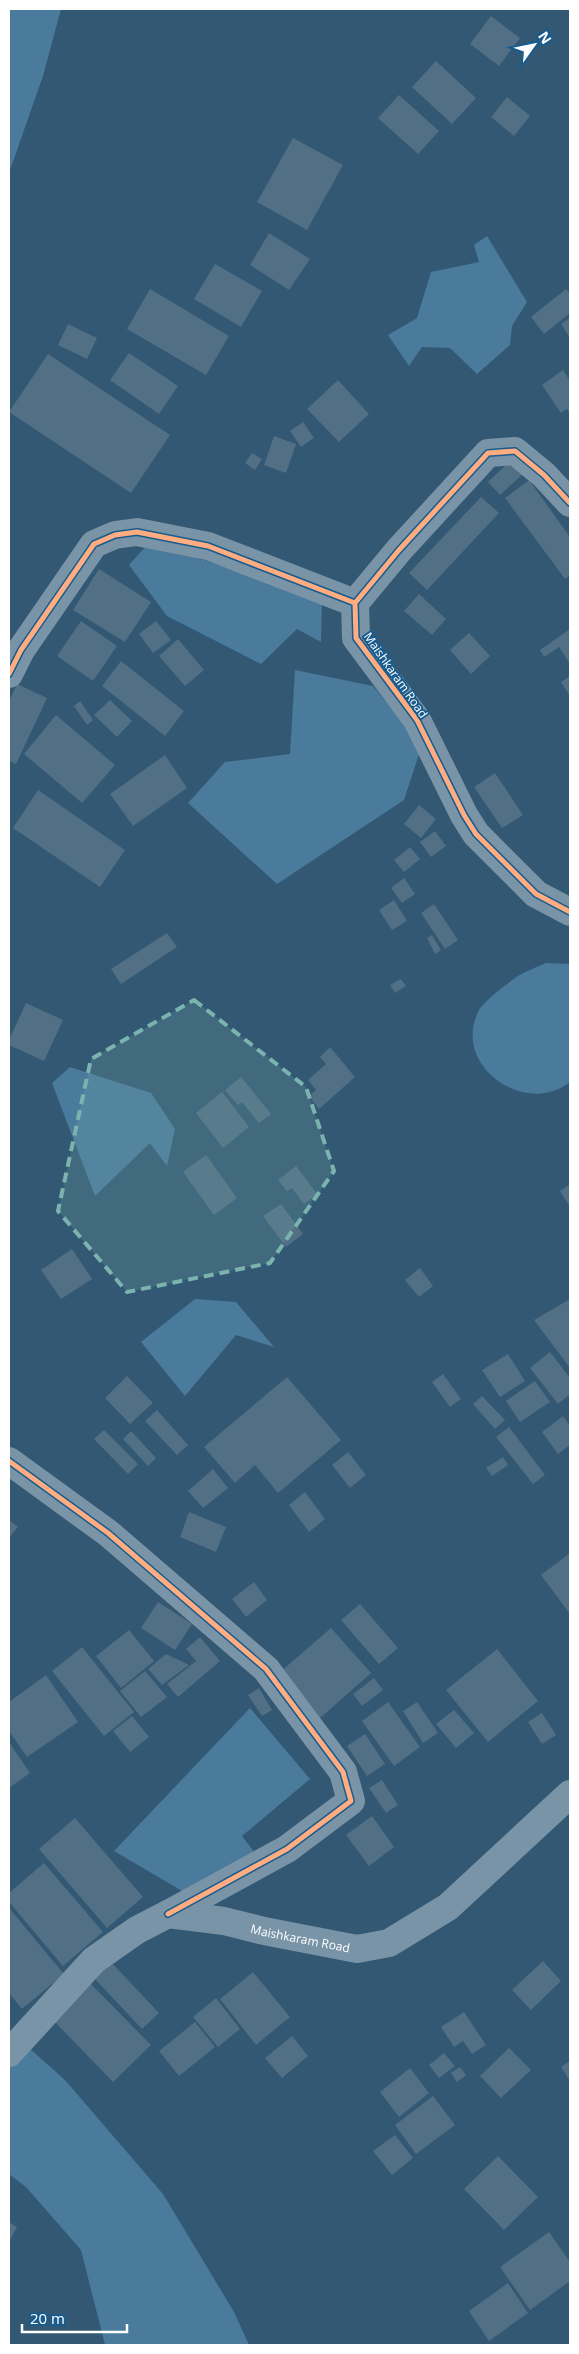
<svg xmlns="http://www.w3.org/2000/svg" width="579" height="2354" font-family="'Open Sans',sans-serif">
<rect width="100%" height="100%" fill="#335873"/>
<path fill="#4a7a9c" d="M9,9h52l-18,67 -34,97z
M487,236l40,66 -15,24 -2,19 -33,29 -27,-26 -28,-1 -13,19 -21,-31 29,-17 14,-46 48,-10 -5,-17z
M146,546l26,3 150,52 -1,41 -24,-13 -36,35 -94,-48 -38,-51z
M295,670l78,16 49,59 -18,55 -127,84 -89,-81 37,-41 65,-8z
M546,963l24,1v118c-44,35 -118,-15 -92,-70 3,-9 31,-30 40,-36 8,-5 19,-9 28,-13z
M70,1067l81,26 24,36 -8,37 -17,-23 -55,53 -43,-113z
M195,1299l41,3 38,45 -38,-12 -51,61 -44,-54z
M250,1708l60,71 -68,57 16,21 -47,51 -97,-57z
M9,2030l56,50 98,114 71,118 15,33h-144l-24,-95 -55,-63 -17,-13z"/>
<path fill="#516f85" d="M491,16l29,22 -21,28 -29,-22z
M436,61l40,37 -24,26 -40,-37z
M399,95l40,36 -21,23 -40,-36z
M507,97l23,19 -16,20 -23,-19z
M293,138l50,27 -36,65 -50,-28z
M269,233l41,26 -21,31 -39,-25z
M215,264l47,27 -21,36 -47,-28z
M150,289l79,47 -23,39 -79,-46z
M566,289l4,5v19l-26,21 -13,-17z
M570,318v20l-9,-14z
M68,324l29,14 -10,21 -29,-14z
M129,353l49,33 -19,28 -49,-34z
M48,354l122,81 -39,58 -122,-81z
M563,370l7,11v32l-3,-4 -6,4 -19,-28z
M338,380l31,34 -30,28 -32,-33z
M303,422l11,16 -13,9 -11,-16z
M274,436l22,8 -10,29 -22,-8z
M252,453l10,6 -7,11 -10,-7z
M512,459l13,13 -25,23 -12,-13z
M529,480l41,57v38l-5,4 -60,-81z
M481,497l18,16 -72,77 -18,-17z
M99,569l52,33 -26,40 -52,-32z
M419,594l27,25 -14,16 -28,-24z
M81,621l36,25 -24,35 -36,-25z
M156,621l15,19 -18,13 -14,-19z
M570,629v35l-11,-17 -15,10 -4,-7z
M469,633l21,23 -19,18 -21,-24z
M178,639l26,31 -19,16 -26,-30z
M121,661l63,50 -19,25 -63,-50z
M570,676v20l-9,-14z
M17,684l30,14 -31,66 -7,-3v-60z
M110,700l22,21 -15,16 -23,-22z
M80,701l13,19 -6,5 -13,-19z
M56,715l59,50 -33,38 -58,-49z
M165,755l22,33 -54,38 -23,-32z
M495,773l28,42 -21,13 -28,-41z
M38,790l87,60 -25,37 -87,-59z
M419,805l17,14 -15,19 -17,-14z
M435,831l11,15 -15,11 -11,-15z
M410,847l10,12 -16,13 -10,-12z
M404,878l11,16 -13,9 -11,-15z
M394,900l13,21 -15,9 -13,-20z
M434,904l24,36 -13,9 -24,-36z
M167,933l10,14 -56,37 -10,-15z
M432,935l9,15 -6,4 -8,-16z
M401,979l5,7 -11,7 -5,-8z
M26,1003l37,17 -19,41 -35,-16v-5z
M330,1047l25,30 -36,32 -10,-13 7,-6 -8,-10 18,-16 -6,-7z
M241,1077l30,37 -12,9 -17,-21 -4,3 -13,-15z
M222,1092l27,35 -26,21 -27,-35z
M206,1155l31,43 -23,17 -31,-43z
M296,1166l21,28 -13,10 -12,-16 -5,3 -9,-11z
M570,1184v23l-10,-16z
M281,1204l22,30 -17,13 -23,-31z
M72,1249l20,30 -31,20 -20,-29z
M420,1268l13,18 -14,11 -14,-17z
M570,1299v69l-36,-48z
M550,1352l20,26v16l-12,10 -28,-36z
M508,1354l17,27 -25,16 -18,-27z
M443,1374l18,25 -11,8 -18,-25z
M127,1376l26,27 -23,21 -25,-26z
M287,1377l54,63 -63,53 -23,-28 -20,18 -31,-36z
M535,1381l15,21 -30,20 -14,-21z
M482,1396l23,24 -10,9 -22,-25z
M157,1410l31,35 -11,10 -32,-34z
M563,1416l7,10v19l-12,9 -16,-22z
M509,1427l36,48 -12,9 -37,-47z
M104,1430l34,34 -10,10 -34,-35z
M131,1431l25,27 -8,8 -25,-27z
M348,1452l18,23 -16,13 -18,-23z
M503,1457l5,8 -16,11 -6,-8z
M213,1469l15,19 -25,20 -15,-17z
M305,1492l20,27 -16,13 -20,-27z
M189,1512l37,15 -10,25 -36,-15z
M9,1520l9,7 -9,11z
M570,1553v61l-29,-39z
M254,1582l13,18 -21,17 -14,-18z
M158,1602l34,22 -17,26 -34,-22z
M360,1604l38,44 -19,16 -38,-44z
M331,1628l40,45 -52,46 -40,-46z
M129,1630l25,31 -33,27 -25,-32z
M200,1637l20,24 -42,36 -11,-13 29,-23 -10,-12z
M82,1647l52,65 -30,24 -52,-65z
M497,1649l41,52 -50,41 -42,-52z
M166,1654l23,11 -27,20 -14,-16z
M145,1671l22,26 -26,20 -21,-26z
M46,1675l32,47 -51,35 -18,-26v-29z
M374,1678l9,12 -21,16 -9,-12z
M259,1688l13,22 -10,6 -14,-21z
M388,1702l32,45 -26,19 -32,-45z
M417,1702l21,31 -15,10 -20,-32z
M454,1710l20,23 -18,15 -20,-24z
M542,1713l14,22 -14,9 -14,-22z
M132,1716l17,21 -19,15 -17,-21z
M365,1734l20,30 -18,12 -20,-30z
M9,1742l21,31 -21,15z
M382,1780l16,25 -12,8 -17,-25z
M372,1816l22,31 -25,19 -23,-31z
M75,1818l68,79 -36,31 -68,-79z
M44,1863l59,69 -40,34 -54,-64v-9z
M9,1908l55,66 -42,35 -13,-16z
M543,1961l18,20 -30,29 -19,-20z
M111,1962l48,51 -17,16 -48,-51z
M253,1972l37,45 -34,28 -36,-46z
M90,1983l61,62 -38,37 -61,-63z
M216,1998l24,31 -22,18 -25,-30z
M464,2012l22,33 -14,9 -9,-13 -9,6 -13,-20z
M195,2022l20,25 -36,29 -20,-25z
M292,2036l16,20 -26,22 -17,-20z
M509,2048l22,22 -30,28 -21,-22z
M444,2053l11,13 -16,12 -10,-13z
M570,2061v20l-9,-14z
M460,2067l6,8 -9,7 -6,-9z
M410,2068l19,25 -30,24 -19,-25z
M433,2096l22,29 -39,29 -21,-29z
M395,2135l18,23 -21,17 -19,-24z
M498,2156l40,41 -34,33 -40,-41z
M9,2222l8,5 -8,15z
M549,2232l21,30v19l-40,29 -30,-43z
M508,2283l20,30 -39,28 -20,-30z"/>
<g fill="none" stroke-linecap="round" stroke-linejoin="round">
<g stroke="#7a94a7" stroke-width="28">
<path d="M570,503l-26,-28 -29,-24 -27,2 -89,97 -44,53 1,35 61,82 47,95 12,19 60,60 34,18"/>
<path d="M9,674l12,-24 73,-106 21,-9 22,-3 71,14 147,57"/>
<path d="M9,1461l99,72 158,136 77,103 8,29 -64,48 -119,65"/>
<path id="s1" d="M9,2053l85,-93 43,-30 31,-16 56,7 40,10 93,18 32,-6 59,-36 122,-113"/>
</g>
<defs>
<path id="cycleway" d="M570,503l-26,-28 -29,-24 -27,2 -89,97 -44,53 1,35 61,82 47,95 12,19 60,60 34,18
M9,674l12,-24 73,-106 21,-9 22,-3 71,14 147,57
M9,1461l99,72 158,136 77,103 8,29 -64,48 -119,65"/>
</defs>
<use href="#cycleway" stroke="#185c8e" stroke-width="8"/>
<use href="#cycleway" stroke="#ffac80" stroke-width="5"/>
</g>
<path fill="#7bb4af" fill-opacity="0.2" stroke="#7bb4af" stroke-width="4" stroke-dasharray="10 6" stroke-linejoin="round" d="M194,1000l112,87 28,84 -64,92 -143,29 -69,-81 33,-152z"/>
<g text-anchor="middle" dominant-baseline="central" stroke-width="4" stroke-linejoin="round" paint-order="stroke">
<g font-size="12" fill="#fff" stroke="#185c8e">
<text transform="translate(396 675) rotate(55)">Maishkaram Road</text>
<text stroke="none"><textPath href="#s1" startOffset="348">Maishkaram Road</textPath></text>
</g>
</g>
<rect width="579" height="2354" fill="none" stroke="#ffffff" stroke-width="20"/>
<g transform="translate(534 45) rotate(57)" stroke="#185c8e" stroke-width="4" paint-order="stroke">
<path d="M0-4L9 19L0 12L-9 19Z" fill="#ffffff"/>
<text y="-8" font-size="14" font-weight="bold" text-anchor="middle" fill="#ffffff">N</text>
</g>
<path d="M22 2324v8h105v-8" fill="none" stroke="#ffffff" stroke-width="2.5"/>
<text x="30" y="2324" font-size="15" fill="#ffffff" stroke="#185c8e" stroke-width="4" paint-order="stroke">20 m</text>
</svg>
